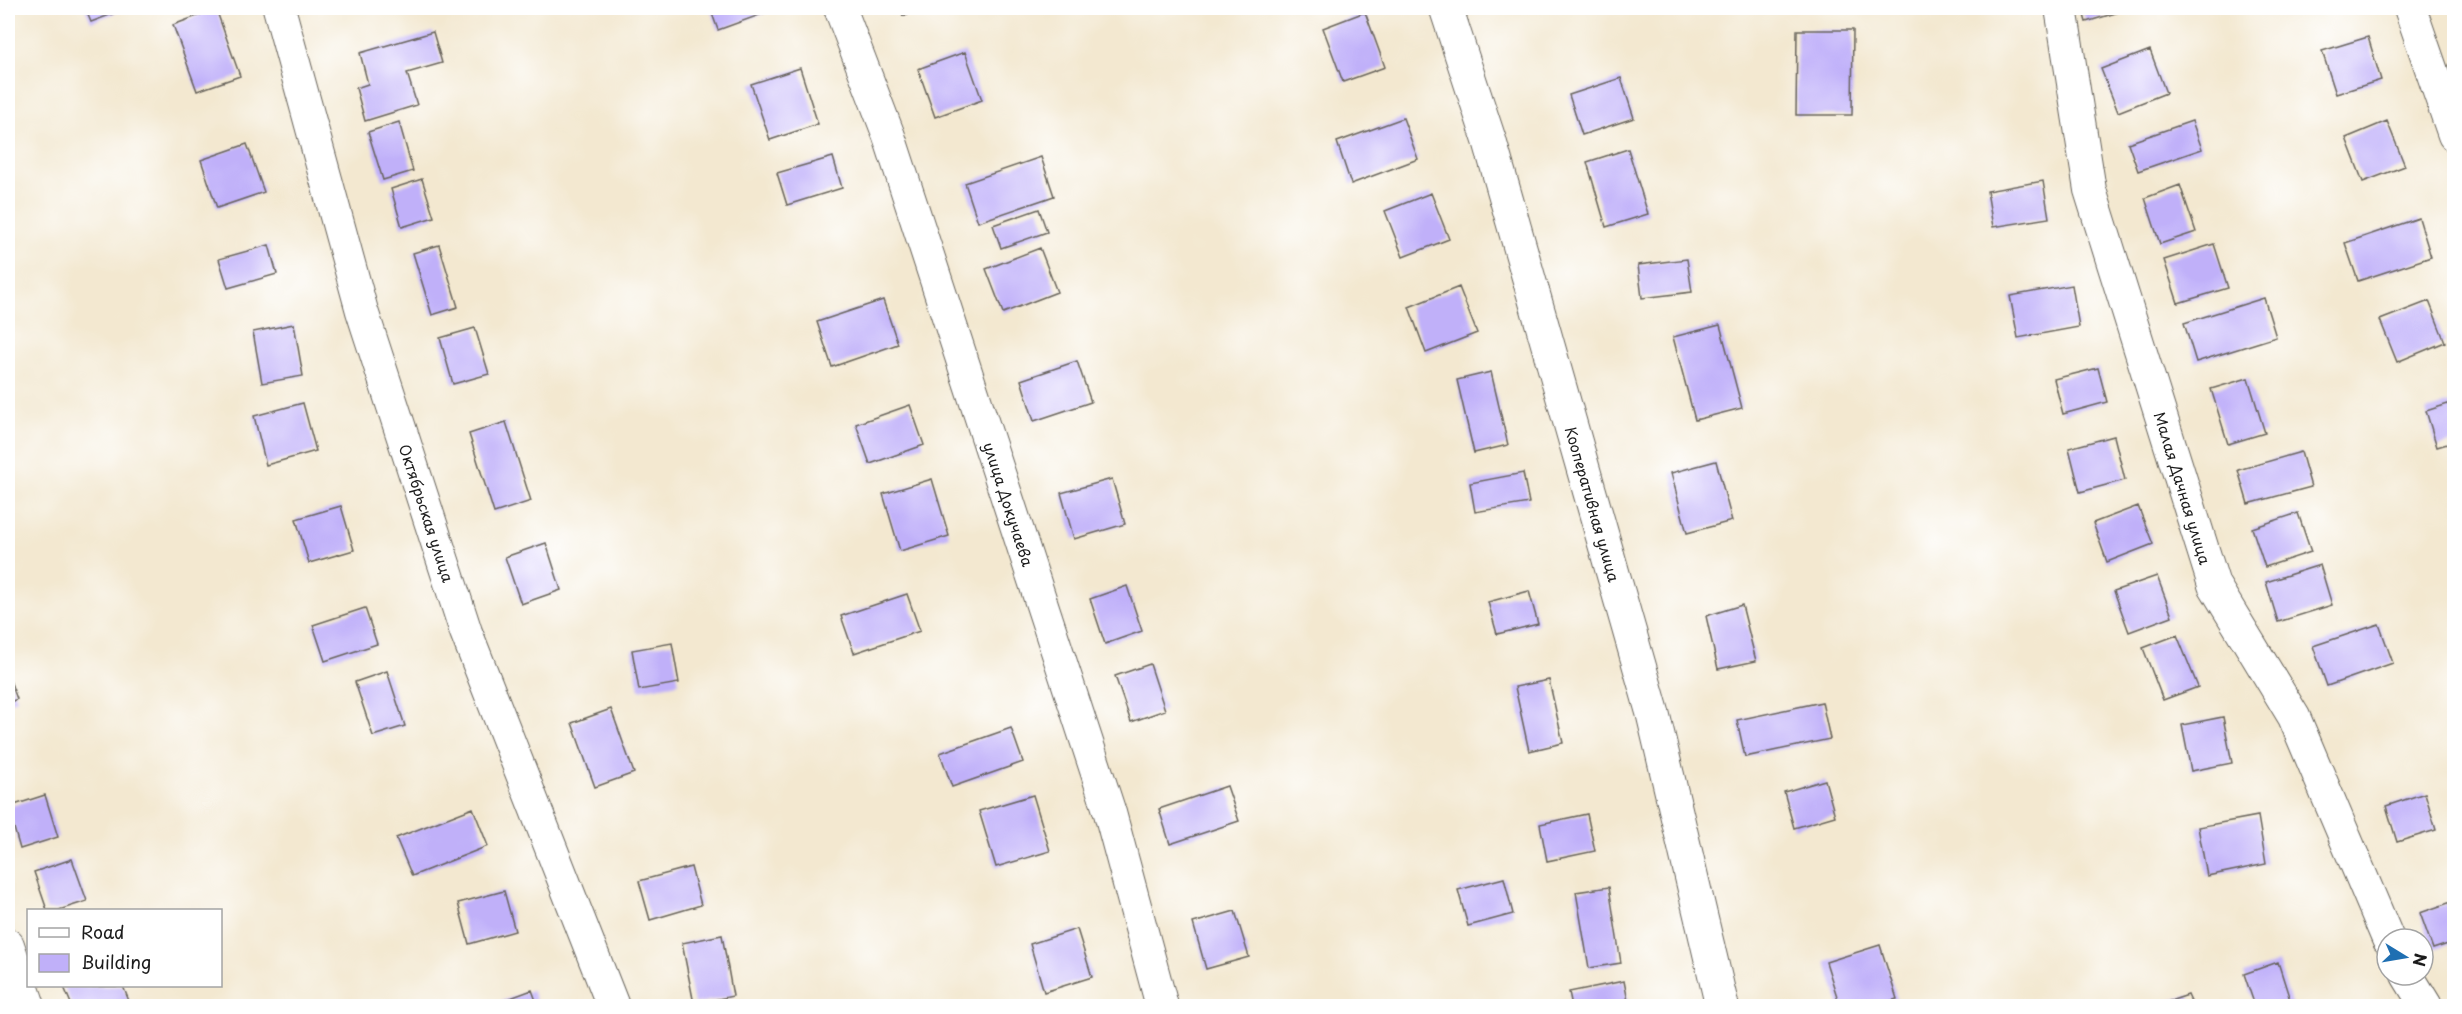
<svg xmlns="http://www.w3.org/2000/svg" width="2462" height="1014" font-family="'Playpen Sans',sans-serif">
<rect width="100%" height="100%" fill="#fff"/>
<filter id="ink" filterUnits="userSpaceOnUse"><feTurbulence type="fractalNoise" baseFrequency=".0167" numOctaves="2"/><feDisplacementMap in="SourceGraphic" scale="12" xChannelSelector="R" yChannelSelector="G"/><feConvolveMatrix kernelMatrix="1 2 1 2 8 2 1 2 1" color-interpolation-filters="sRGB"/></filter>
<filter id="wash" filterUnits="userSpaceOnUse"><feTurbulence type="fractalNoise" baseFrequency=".008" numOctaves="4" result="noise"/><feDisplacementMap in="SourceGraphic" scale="24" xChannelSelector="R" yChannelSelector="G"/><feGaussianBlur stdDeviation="1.35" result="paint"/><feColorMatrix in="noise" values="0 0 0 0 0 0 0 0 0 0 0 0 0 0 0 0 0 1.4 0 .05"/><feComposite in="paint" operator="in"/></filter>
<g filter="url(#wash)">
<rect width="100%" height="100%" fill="#f3e8d0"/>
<g id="blocks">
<path fill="#c0b0f9" d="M85,8h43l-37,14z
M710,8h62l1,2 -55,20z
M900,8h28l-25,8z
M2082,8h50l-46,14z
M216,9l24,67 -43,15 -24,-66z
M1365,12l20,55 -42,15 -20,-54z
M1797,30h56l-1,85h-56z
M433,32l9,31 -35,10 10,32 -52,16 -9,-33 12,-4 -8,-31z
M2368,37l13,43 -45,14 -14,-43z
M2150,50l16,43 -48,19 -17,-43z
M965,52l17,48 -47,17 -17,-48z
M800,68l18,56 -48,16 -19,-56z
M1621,78l13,40 -52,17 -13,-40z
M1403,118l15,41 -67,25 -14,-42z
M2192,121l10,28 -64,22 -10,-28z
M2387,121l18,45 -42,16 -17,-44z
M399,122l14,49 -30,9 -15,-48z
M247,144l17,48 -47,16 -16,-48z
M1628,149l20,65 -42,13 -19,-65z
M833,157l9,31 -55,17 -10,-32z
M1041,157l13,39 -76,26 -13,-39z
M422,179l12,38 -32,10 -11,-38z
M2043,181l6,37 -56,9 -6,-36z
M2180,185l16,47 -36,12 -15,-46z
M1431,193l18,46 -46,18 -18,-46z
M1039,209l8,23 -46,16 -8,-23z
M2419,218l12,39 -73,24 -13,-38z
M2214,244l14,44 -50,15 -14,-43z
M269,245l8,29 -49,14 -9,-29z
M439,245l19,62 -26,8 -19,-62z
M1040,248l17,44 -54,21 -17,-44z
M1687,259l5,33 -50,6 -4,-33z
M2072,285l7,42 -61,11 -8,-42z
M1459,287l18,46 -51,20 -17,-46z
M2264,298l12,39 -80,25 -12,-39z
M883,300l15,44 -66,23 -15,-45z
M2429,301l16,41 -48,20 -17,-42z
M294,324l9,52 -41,7 -9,-51z
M1720,325l22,83 -47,12 -22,-83z
M475,328l14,46 -36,10 -13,-46z
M1077,361l14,41 -57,19 -13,-41z
M2098,368l9,34 -44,12 -9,-35z
M1491,372l17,73 -34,8 -17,-73z
M2248,378l17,55 -37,11 -17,-55z
M2454,402v40l-17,5 -11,-36z
M303,403l13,48 -50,14 -12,-49z
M910,405l14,40 -54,19 -14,-40z
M506,422l25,79 -37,12 -25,-79z
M2114,436l11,44 -45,12 -11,-44z
M2301,452l10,35 -63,17 -10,-34z
M1716,461l16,60 -45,12 -16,-60z
M1523,473l6,30 -54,9 -5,-29z
M932,479l17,57 -49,15 -17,-57z
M1112,479l13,45 -51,15 -13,-46z
M341,506l13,44 -45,13 -13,-44z
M2138,506l15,38 -46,18 -14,-39z
M2298,513l13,39 -46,15 -13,-39z
M546,543l15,47 -40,14 -16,-47z
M2320,565l12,40 -54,17 -12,-40z
M2157,576l15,40 -43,16 -15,-41z
M1127,586l15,45 -37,13 -15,-45z
M1529,591l9,33 -41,10 -9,-32z
M907,594l13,37 -66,22 -13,-37z
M1742,605l14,56 -38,8 -12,-53z
M365,608l12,36 -52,17 -12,-36z
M2379,624l14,39 -66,23 -14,-40z
M2177,635l21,52 -35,13 -20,-52z
M672,643l7,40 -40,7 -7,-40z
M1150,664l15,46 -34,12 -16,-46z
M387,671l18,55 -32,10 -18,-54z
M8,675l9,24 -9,4z
M1549,680l14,63 -34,8 -14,-64z
M1822,702l8,37 -85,18 -8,-37z
M611,709l23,64 -39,14 -23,-64z
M2223,717l9,46 -41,8 -9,-46z
M1011,728l12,34 -71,25 -12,-34z
M1825,780l10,36 -41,12 -10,-36z
M1227,786l12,35 -69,23 -11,-35z
M2425,793l11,37 -39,12 -11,-36z
M45,795l13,42 -38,12 -12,-42z
M1033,795l17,56 -54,16 -17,-56z
M473,808l15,38 -76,30 -16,-38z
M1587,814l8,37 -48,10 -7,-37z
M2258,816l8,48 -59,12 -9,-49z
M72,859l15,42 -28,9h-12l-13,-38z
M691,867l10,38 -51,15 -11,-39z
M1504,878l9,36 -45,12 -10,-36z
M1609,887l12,76 -32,5 -13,-76z
M504,891l11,40 -46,13 -11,-41z
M2454,901v41l-21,7 -13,-36z
M1235,911l14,46 -43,12 -13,-46z
M1077,929l15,48 -48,15 -14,-48z
M722,935l11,61 -39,8 -12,-61z
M1880,945l17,54 -24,7h-33l-14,-44z
M2278,962l14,44h-37l-11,-32z
M1624,981l5,25h-57l-3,-14z
M123,986l8,20h-59l-8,-19z
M532,990l6,16h-49z
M2188,995l5,11h-38z"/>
</g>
</g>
<g filter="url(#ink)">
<use href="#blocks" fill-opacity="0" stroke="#67635b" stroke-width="1.5"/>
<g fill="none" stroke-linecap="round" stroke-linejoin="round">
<defs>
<path id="minor" d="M279,8l83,303 104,321 147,374
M840,8l49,128 221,677 52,193
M2061,8l29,182 124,395 80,132 94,222
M2410,8l44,127
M8,945l21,61
M2407,975l19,31"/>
<path id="tertiary" d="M1446,8l44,134 163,572 69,292"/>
</defs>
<use href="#minor" stroke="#67635b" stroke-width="34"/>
<use href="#tertiary" stroke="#67635b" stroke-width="35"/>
<use href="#minor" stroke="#fff" stroke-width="32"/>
<use href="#tertiary" stroke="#fff" stroke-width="33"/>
</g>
</g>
<g text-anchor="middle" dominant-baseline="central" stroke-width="5" stroke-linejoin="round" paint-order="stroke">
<g font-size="15" fill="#1c1c1c" stroke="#fff">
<text transform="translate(2183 488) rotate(73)">Малая Дачная улица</text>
<text transform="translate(1009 504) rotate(72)">улица Докучаева</text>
<text transform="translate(1593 504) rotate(74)">Кооперативная улица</text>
<text transform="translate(427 513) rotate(72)">Октябрьская улица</text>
</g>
</g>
<rect width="2462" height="1014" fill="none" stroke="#fff" stroke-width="30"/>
<rect x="27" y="909" width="195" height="78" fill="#ffffff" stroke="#a4a4a4" stroke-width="1.5"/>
<rect x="39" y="928" width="30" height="9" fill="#ffffff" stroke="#a4a4a4" stroke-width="1.5"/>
<text x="81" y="939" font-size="18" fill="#1c1c1c">Road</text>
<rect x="39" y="954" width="30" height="18" fill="#c0b0f9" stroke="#a4a4a4" stroke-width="1.5"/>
<text x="81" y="969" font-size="18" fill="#1c1c1c">Building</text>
<g transform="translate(2405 957) rotate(101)"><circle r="28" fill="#ffffff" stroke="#a4a4a4" stroke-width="1.5"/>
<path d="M0-4.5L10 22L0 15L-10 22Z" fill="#1f6fb2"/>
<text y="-9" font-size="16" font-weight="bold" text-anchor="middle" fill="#1c1c1c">N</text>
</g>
</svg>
